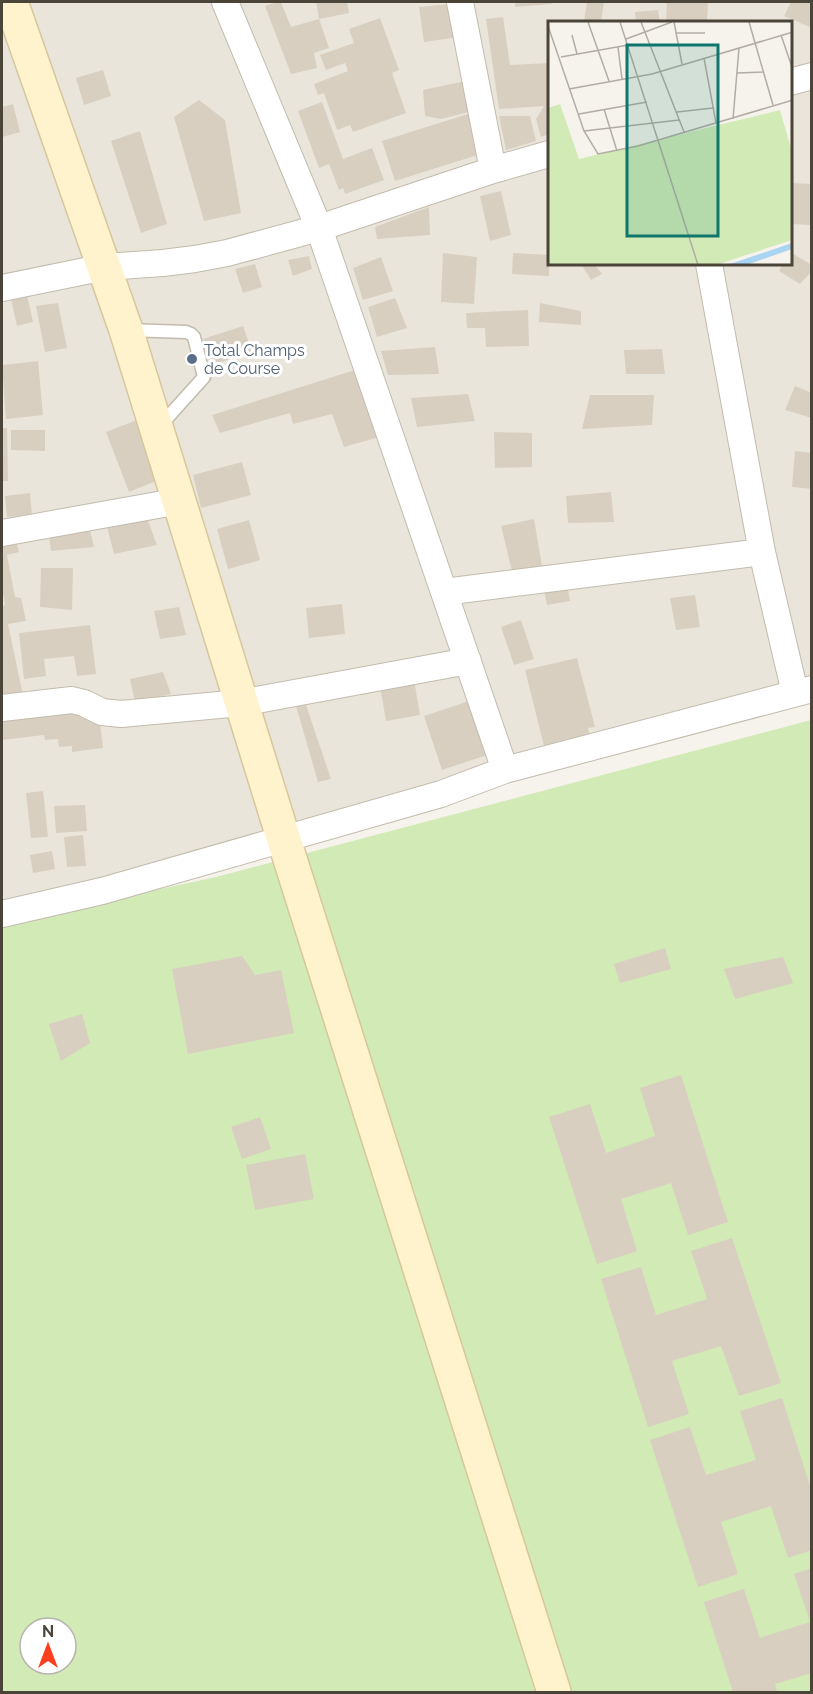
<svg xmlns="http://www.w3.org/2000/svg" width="813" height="1694" font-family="Raleway,sans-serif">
<rect width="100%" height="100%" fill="#f6f3ec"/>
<path fill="#eae5da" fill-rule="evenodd" d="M2,2h809v678l-809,227zM549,22h241v242h-241z"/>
<path fill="#d2eab5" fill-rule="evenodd" d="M811,720v972h-809v-769l214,-46zM30,1628h36v36h-36z"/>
<path fill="#d8cfc1" d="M277,2h4l10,25 28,-8 10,29 -15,5 3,15 -26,6 -26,-68z
M316,2h31l2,11 -30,6z
M515,2h36l1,2 -37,3z
M587,2h17l-3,20h-17z
M667,2h41l-1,20 -41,-1z
M791,2h21v26l-28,-12z
M460,3l6,33 -42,6 -5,-35z
M658,10l2,12h-24l-1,-10z
M503,17l7,48 39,-2 -1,19h1v52l-8,3 -5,-18 8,-13 -45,3 -13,-90z
M380,18l19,52 -7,3 14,40 -53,19 -3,-7 -13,5 -13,-37 -6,2 -4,-11 34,-13 -3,-8 -19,7 -6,-15 34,-12 -5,-14z
M103,70l8,26 -27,9 -8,-27z
M475,79l6,30 -40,10 -16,-3 -2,-26z
M199,100l26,20 16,93 -37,8 -30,-104z
M322,102l21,57 29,-11 12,32 -39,14 -2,-6 -4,2 -10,-26 -10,4 -21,-57z
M13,104l7,28 -18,5v-30z
M471,113l13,40 -89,28 -13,-40z
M499,116h31l6,25 -30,9z
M140,131l27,93 -26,9 -30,-92z
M790,183l22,1v41l-22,-1z
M501,191l10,44 -21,6 -10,-45z
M429,207l1,28 -53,4 -2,-12z
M790,252l22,13v6l-12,13 -21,-13 4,-7h7z
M443,253l34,4 -3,47 -33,-2z
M513,253l36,2v21l-37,-2z
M309,256l3,13 -19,7 -5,-16z
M381,257l12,34 -30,9 -10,-32z
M255,264l7,23 -19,6 -8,-24z
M581,264h13l8,10 -11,6z
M27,295l6,27 -16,4 -6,-27z
M395,298l12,30 -30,9 -9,-30z
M58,303l9,45 -22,4 -9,-46z
M540,303l41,8v14l-42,-3z
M528,310l1,36 -43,1 -1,-19h-18l-1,-15z
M243,326l9,26 -41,13 -8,-26z
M435,347l4,27 -51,1 -7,-24z
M662,349l3,25h-39l-2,-24z
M38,361l5,54 -37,4 -4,-54z
M355,370l24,67 -35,10 -12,-33 -39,10 -3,-11 -70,20 -8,-18z
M795,386l17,7v25l-27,-8z
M468,394l7,27 -58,6 -6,-29z
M590,395h64l-2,30 -70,4z
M137,420l24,59 -32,13 -23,-60z
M2,428h5l1,53h-6z
M11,430h34v21l-34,-1z
M494,432l38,1v34l-37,1z
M795,451l17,2v36l-20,-2z
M242,462l9,33 -50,13 -8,-33z
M611,492l3,30 -46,1 -2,-27z
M30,493l2,22 -25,2 -2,-21z
M147,518l10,27 -43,9 -7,-27z
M534,519l8,47 -30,5 -11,-45z
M249,520l11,40 -32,9 -11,-40z
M90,530l4,17 -43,4 -2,-15z
M17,544l2,8 -12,3 8,42 6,1 5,23 -18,3 16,76 -22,5v-99l3,-1 -3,-18v-40z
M41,568h32l-1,42 -32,-3z
M567,585l3,16 -23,4 -3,-15z
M695,595l5,32 -24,3 -6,-32z
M342,604l3,30 -36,4 -3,-30z
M179,607l7,28 -26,4 -6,-28z
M521,620l13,39 -20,6 -13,-38z
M90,625l6,49 -19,2 -3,-20 -30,3 2,17 -22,3 -5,-46z
M577,658l18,69 -7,1 2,10 -45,12 -20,-80z
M163,672l8,22 -36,8 -5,-23z
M414,679l6,36 -34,6 -6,-35z
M469,701l18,54 -45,15 -18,-54z
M306,705l25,74 -13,3 -22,-76z
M83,707l16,7 4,34 -31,4v-6l-13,1 -1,-8 -13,1 -1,-5 -42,5v-23z
M43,791l5,46 -17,1 -5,-45z
M85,805l2,26 -31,2 -2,-27z
M83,835l3,31 -19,1 -3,-30z
M52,851l3,18 -22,4 -3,-18z
M665,948l6,21 -51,14 -6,-19z
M242,956l13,19 26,-5 13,63 -106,21 -16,-85z
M783,957l10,26 -58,16 -11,-30z
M82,1014l8,29 -29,18 -12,-37z
M681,1075l47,147 -40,13 -17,-52 -50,16 16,52 -40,13 -48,-147 41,-13 16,49 49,-17 -15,-48z
M260,1117l11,32 -29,10 -11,-32z
M305,1154l9,45 -59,11 -9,-45z
M732,1238l49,145 -42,13 -18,-50 -49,15 17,53 -41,13 -47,-148 40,-12 15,48 51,-16 -16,-48z
M782,1398l30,94v58l-24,8 -17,-52 -50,16 17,52 -40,13 -48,-147 40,-13 16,48 50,-15 -16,-49z
M812,1568v105l-37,11 2,8h-44l-29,-90 40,-13 16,49 50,-16 -16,-48z"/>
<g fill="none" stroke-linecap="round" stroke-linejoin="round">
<defs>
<path id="lane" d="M127,330l59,2 5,2 3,3 10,40 -45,50"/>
<path id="street" d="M225,2l94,226 186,542
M460,2l33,168
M790,82l22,-6
M709,264l53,288 33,141
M2,288l103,-21 58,-4 32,-4 32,-6 92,-25 174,-58 56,-16
M2,533l178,-32
M444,592l318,-40
M2,708l70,-8 12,3 18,9 19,2 120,-11 227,-42
M2,914l100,-23 339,-97 64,-24 307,-81"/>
<path id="secondary" d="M11,2l115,328 158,510 270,852"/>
</defs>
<use href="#lane" stroke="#c2bbae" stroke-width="15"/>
<use href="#street" stroke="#c2bbae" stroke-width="28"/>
<use href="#secondary" stroke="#d6c79b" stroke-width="36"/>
<use href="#lane" stroke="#fff" stroke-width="12"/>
<use href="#street" stroke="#fff" stroke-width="26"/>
<use href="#secondary" stroke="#fff3cd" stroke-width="33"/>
</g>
<circle fill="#5c6f8a" stroke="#fff" stroke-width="2" cx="192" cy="359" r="6"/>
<g text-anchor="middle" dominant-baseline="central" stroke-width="6" stroke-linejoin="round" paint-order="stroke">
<g font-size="16" fill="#4e5e75" stroke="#fff" text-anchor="start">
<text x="204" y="350">Total Champs<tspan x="204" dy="18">de Course</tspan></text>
</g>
</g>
<g transform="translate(548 21)">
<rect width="244" height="244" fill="#f6f3ec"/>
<path d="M12,83l19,55 201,-49 12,42v88l-76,25h-168v-157z" fill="#d2eab5"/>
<path d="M244,222v6l-46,16h-19z" fill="#a9d4f2"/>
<path fill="none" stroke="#b2ada4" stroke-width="1.5" d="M40,1l21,59M72,1l78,243M93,1l43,110M126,1l8,42M201,1l24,83M0,5l36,105 14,23 40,-8 155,-46M128,12h29M24,14l5,19M233,14l12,35M78,18l46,-17M70,26l4,32M13,36l67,-12M156,37l12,65M189,52l27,-1M21,68l83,-15 141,-42M56,88l13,42M129,91l36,-4M31,93l68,-12M185,98l6,-71M36,110l95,-11"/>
<path fill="#0f766e" fill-opacity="0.15" stroke="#0f766e" stroke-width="3" d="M79,24h91v191h-91z"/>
<rect width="244" height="244" fill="none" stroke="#4b4439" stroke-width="3"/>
</g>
<rect width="813" height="1694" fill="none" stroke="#4b4439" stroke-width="6"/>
<g transform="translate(48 1646)"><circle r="28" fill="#ffffff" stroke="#b7b4b0" stroke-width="1.5"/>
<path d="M0-4.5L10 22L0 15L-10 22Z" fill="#fc3f1d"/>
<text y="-9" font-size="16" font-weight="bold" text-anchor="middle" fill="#4b4439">N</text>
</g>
</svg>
